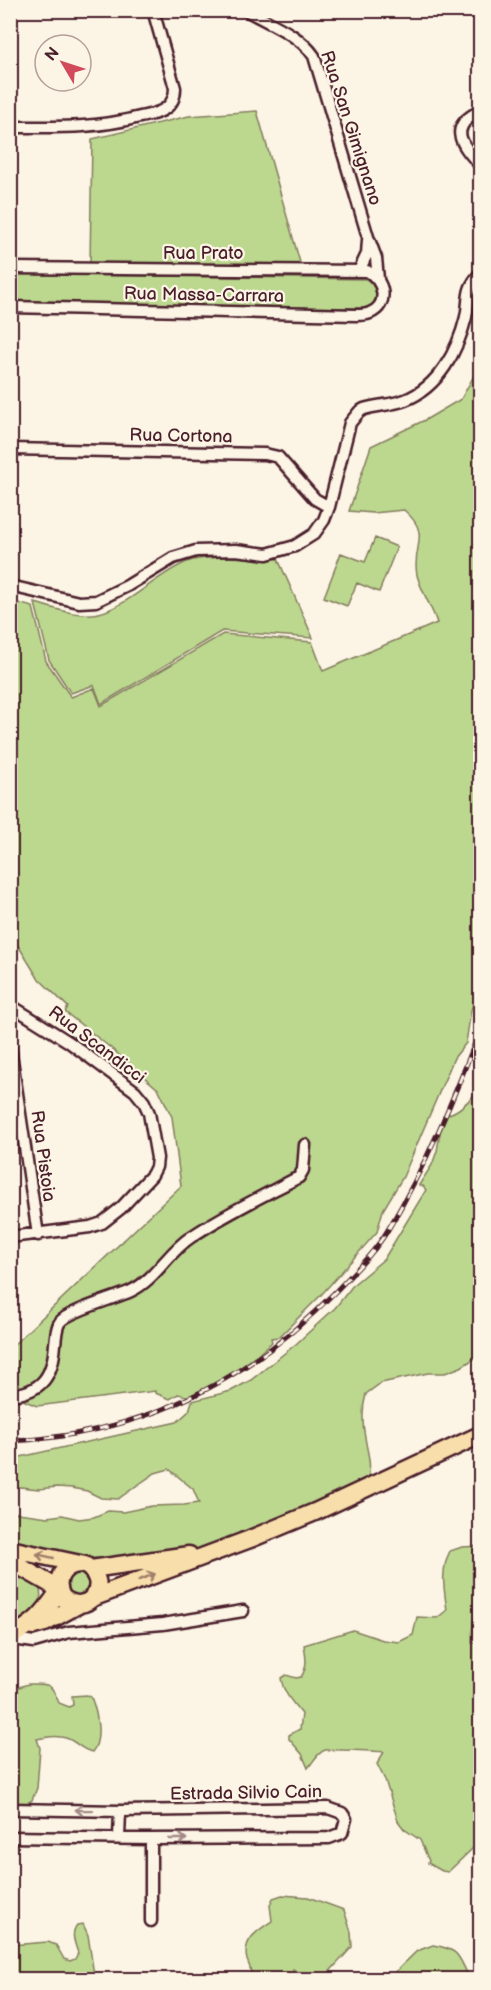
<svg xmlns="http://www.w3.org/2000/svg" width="491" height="1990" font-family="'Balsamiq Sans',sans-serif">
<rect width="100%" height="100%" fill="#fcf5e5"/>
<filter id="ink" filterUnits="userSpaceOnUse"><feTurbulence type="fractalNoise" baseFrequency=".0167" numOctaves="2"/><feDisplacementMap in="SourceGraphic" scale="12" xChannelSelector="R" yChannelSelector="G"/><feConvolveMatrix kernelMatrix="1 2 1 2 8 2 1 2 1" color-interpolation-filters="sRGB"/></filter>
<g filter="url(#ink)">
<path fill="#bcd88f" stroke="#837c5d" stroke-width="1.5" d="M257,111l44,155 -211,-3 2,-124 97,-23z
M11,274l355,5c12,8 15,25 -2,29l-353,-4z
M480,365v623l-9,22 -5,33 -12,15 -51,119 -20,33 -6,22 -56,63 -42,42 -8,1 1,4c-12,12 -68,54 -84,54 -3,0 -6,-1 -10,-2l-8,5 -15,-6v-2l-118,15 -26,-11v-48l170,-161 -9,-69 -13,-27 -47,-41 -47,-37 3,-5 -30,-29 -27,-44 -1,-333 23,6 13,54 25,36 23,-9 7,18 122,-72 89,8 11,29 114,-48c-5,-16 -16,-32 -20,-48 -6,-29 16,-40 -13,-65l-31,3 -24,-2 22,-65 56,-27 34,-20z
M375,538l22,9 -18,45 -22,-9 -10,23 -23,-9 17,-44 24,9z
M224,557l54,2 35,79 -91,-7 -121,73 -7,-19 -23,8 -22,-33 -14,-57c18,5 44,15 64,10 31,-8 58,-39 88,-51 12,-5 25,-4 37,-5z
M480,1088c0,13 -4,31 0,42v225l-19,12 -16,6h-17l-47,10 -15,11c-4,14 -4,28 -1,43 2,15 7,26 3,42l-77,40 -51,13 -12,11 -63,17 -76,-2 -23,6 -55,-15v-37l37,5 14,-2 17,4 15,-2 14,-6 15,1 29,-6 32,-1 15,-2 -6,-14 -24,-20 -14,4 -37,26 -17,-1 -14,-7 -15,-3 -15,-1 -18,2 -28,-3v-27l166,-37 12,-11 3,-10 39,-10 20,-11 45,-36 39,-36 19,-24 30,-25 42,-69 -3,-4 -4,-1 13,-20 5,-14 6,-36c14,0 28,-16 37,-27z
M480,1546v64l-7,11 -1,22 8,-1v190l-7,16 -25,24 -6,-1 -14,-8 1,-2 -9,-21 -16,-11 -6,-8 -13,-41 -8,-16 7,-12c-6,-1 -55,-3 -59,-2 -8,3 -12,12 -17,18l-6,-14 -13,-15v-4l11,-6 2,-15c-9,-11 -19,-21 -21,-36l5,-3 10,3 5,-1c7,-10 5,-20 3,-32l49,-15 30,10 16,2 14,-7 4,-18 20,1 10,-8c-3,-21 -7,-39 3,-59l12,-4z
M10,1563c9,7 21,13 27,21 14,19 -15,44 -27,57z
M89,1571l1,24 -20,2 -7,-18 2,-5z
M28,1684c21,0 23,-2 31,19l10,4 4,-2 -1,-9 15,-1 4,2c6,15 12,42 1,55 -11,-2 -16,-11 -26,-14 -9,-3 -21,-1 -29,1l3,9 -3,40 -5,12 -9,6 -13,1v-117z
M282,1895l26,2 36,13 7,22 1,15 -29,32h-12l-18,-10 1,10h-44c2,-7 0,-12 -3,-19 -5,-20 10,-29 25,-39l-2,-16 3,-7z
M83,1924l5,11 6,40 -2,4h-81v-34l37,-3 8,3 8,14 6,2 5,-2 3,-6c-3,-10 -8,-19 -1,-28z
M433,1945c29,5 25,12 37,34h-82l29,-28z"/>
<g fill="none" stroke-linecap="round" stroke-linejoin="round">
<defs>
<path id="minor" d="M246,10c22,13 53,24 68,46l54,181 8,21 2,21
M480,111c-33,16 -19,33 0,54
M10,127c48,0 83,2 130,-10 8,-2 19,-3 26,-9 7,-5 9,-12 9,-20l-22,-78
M10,268l357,3c17,8 23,34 3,42 -4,2 -10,2 -14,2l-346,-8
M359,271l8,-17 1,-14
M10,449l255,5 13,3 37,42 14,8
M10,586l69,16 17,-1 31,-15 46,-28 23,-7 40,-1 31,4 28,-8 19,-12 10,-14 5,-13 21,-84 9,-11 5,-3c13,-4 28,-4 41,-9 34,-13 53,-50 61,-83 4,-19 -1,-27 14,-43
M10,1005l59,37 66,49 9,11 5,11 8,45 -1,9 -4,8 -31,33 -19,15 -12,4 -80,10
M10,1046l28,189
M10,1395c33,-3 43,-20 45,-51 1,-7 1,-17 5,-22 8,-11 56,-24 71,-31 25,-12 37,-39 60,-54 34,-23 72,-41 108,-60l4,-7 2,-25
M12,1636l8,4 14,2 35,-10 94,-8 80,-13
M10,1809l110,2 208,-3 14,5 4,6 -4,14 -13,5 -178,1 -141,-2
M119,1838l1,-27
M151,1839v82"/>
<path id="primary" d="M10,1549l75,16c29,18 2,54 -23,32 -8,-16 -1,-31 17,-33
M10,1561l49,28
M91,1569l98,-14
M92,1598l158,-59 65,-27 165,-77
M33,1626l12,-3 35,-19
M10,1637c25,-14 33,-22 49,-46"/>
</defs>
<use href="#minor" stroke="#4a1f2b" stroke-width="15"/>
<use href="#primary" stroke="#4a1f2b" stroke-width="21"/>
<use href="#minor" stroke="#fcf5e5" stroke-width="10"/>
<use href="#primary" stroke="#f8deab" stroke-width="16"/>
<defs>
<path id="rail" d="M10,1441c129,-6 237,-58 326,-150 18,-19 40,-40 53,-63 37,-62 65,-131 91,-198"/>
</defs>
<use href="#rail" stroke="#4a1f2b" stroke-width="5"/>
<use href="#rail" stroke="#fcf5e5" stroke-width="3" stroke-dasharray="9" stroke-linecap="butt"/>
</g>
<defs><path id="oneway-shaft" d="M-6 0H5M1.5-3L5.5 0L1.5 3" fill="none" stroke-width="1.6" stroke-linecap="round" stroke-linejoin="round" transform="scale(1.5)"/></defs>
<g stroke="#a17e6b">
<use href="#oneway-shaft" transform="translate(45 1556) rotate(-167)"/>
<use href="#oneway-shaft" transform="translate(147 1577) rotate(-21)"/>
</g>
<g stroke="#a38a88">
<use href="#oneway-shaft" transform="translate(84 1810) rotate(-179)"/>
<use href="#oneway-shaft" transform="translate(178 1839)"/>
</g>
</g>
<g text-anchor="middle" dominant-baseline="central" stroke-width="4.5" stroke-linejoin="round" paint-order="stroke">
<g font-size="18" fill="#4a1f2b" stroke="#fcf5e5">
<text transform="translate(351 128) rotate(72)">Rua San Gimignano</text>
<text x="203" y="253">Rua Prato</text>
<text transform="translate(204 295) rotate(1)">Rua Massa-Carrara</text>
<text transform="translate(181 436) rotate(1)">Rua Cortona</text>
<text transform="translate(97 1045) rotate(37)">Rua Scandicci</text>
<text transform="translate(43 1156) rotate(82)">Rua Pistoia</text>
<text transform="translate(246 1793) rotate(-1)">Estrada Silvio Cain</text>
</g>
</g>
<rect width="491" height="1990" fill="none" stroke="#fcf5e5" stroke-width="36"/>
<rect x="18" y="18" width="455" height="1954" fill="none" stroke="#4a1f2b" stroke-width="2" filter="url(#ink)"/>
<g transform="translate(63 63) rotate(309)"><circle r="28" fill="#fcf5e5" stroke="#b59f9b" stroke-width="1.5"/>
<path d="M0-4.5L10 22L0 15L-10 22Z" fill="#d1495b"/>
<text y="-9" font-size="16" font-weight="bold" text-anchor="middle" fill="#4a1f2b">N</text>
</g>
</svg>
